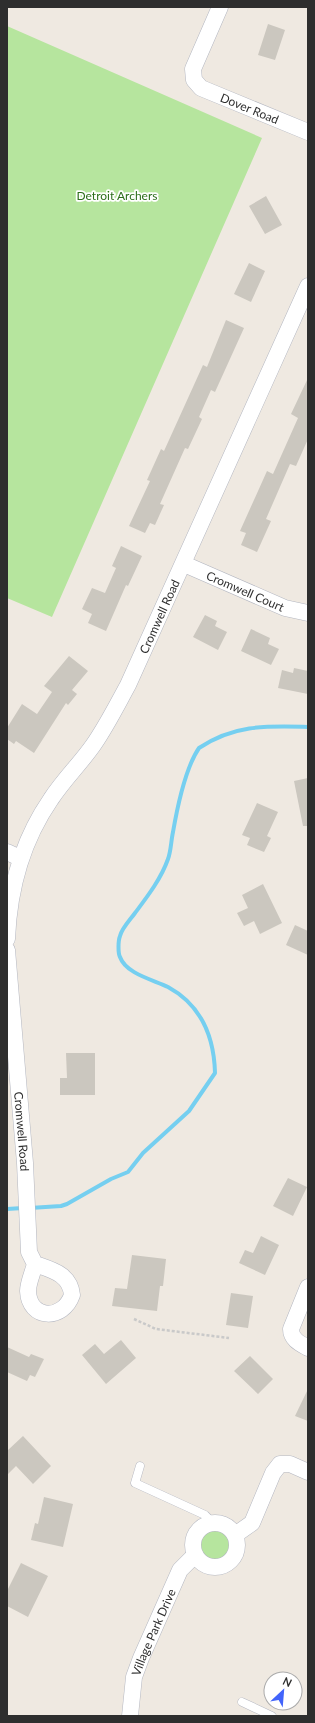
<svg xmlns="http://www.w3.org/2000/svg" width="315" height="1723" font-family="Lato,sans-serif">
<rect width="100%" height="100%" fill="#efe9e1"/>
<path fill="#b6e59e" d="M7,26l255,112 -210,479 -45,-19z
M199 1545a16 16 0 1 1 32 0a16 16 0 1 1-32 0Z"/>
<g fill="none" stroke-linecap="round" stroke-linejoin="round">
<path stroke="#75cff0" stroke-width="4" d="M30,1208l31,-2 6,-2 44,-25 17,-7 15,-19 46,-42 26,-38c-1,-37 -14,-68 -47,-86 -14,-7 -42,-13 -48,-30 -2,-4 -2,-16 0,-21 2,-8 10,-16 15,-23 12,-16 26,-34 33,-54 3,-8 3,-18 5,-27 4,-23 13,-65 26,-84 36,-24 68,-22 109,-21
M7,1209l16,-1"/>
</g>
<path fill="#cbc7bf" d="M268,24l17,6 -10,30 -17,-5z
M266,196l16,29 -17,9 -16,-28z
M249,263l16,8 -14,31 -17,-8z
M226,320l18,8 -29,64 -4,-2 -12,27 3,2 -14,30 -3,-1 -25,56 4,1 -9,20 -5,-2 -5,10 -16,-7 21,-45 -3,-1 14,-31 3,2 39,-86 4,2z
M308,378v61l-12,27 -6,-2 -24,55 5,2 -14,31 -16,-7 5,-12 -6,-2 27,-60 6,3 25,-56 -7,-4z
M121,546l21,10 -14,30 -2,-1 -20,46 -18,-8 4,-9 -10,-5 10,-21 13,5 11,-25 -4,-2z
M205,615l12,6 -2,5 12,6 -9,18 -25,-13z
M251,629l19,9 -2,6 11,5 -8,16 -30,-14z
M69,656l19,15 -16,19 5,4 -9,11 -2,-2 -32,50 -18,-12 -2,3 -7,-5v-11l15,-24 15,10 15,-22 -8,-6z
M294,668l14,3v23l-30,-6 4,-18 11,3z
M308,778v48h-5l-9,-45z
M257,803l21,9 -11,24 4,2 -7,14 -17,-7 3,-7 -8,-3z
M263,884l19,39 -22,11 -6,-13 -10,5 -7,-13 11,-5 -6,-13z
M295,925l13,6v24l-22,-10z
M66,1053h29v42h-35v-17h7z
M288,1178l19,9 -14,29 -20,-10z
M261,1236l18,9 -14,30 -26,-12 6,-13 8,3z
M132,1255l34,4 -3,27h-3l-3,25 -45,-5 3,-18 12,1z
M231,1293l22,3 -5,32 -22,-3z
M121,1340l15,18 -30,26 -24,-29 13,-11 9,10z
M7,1347l22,10 2,-3 13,5 -9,18 -5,-2 -3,6 -20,-9z
M250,1356l23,23 -15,15 -24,-23z
M308,1389v32l-13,-5z
M23,1436l28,30 -18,18 -17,-18 -9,9v-24z
M44,1497l29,7 -10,43 -32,-7 4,-17 3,1z
M21,1563l27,13 -20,41 -21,-11v-15z"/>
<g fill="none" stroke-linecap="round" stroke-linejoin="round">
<defs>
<path id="service" d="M140,1466l-5,17 70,32 8,8
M242,1702l30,14"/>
<g id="minor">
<path id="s1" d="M220,7l-27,62 1,11 7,8 107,44"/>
<path id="s2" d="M184,564l101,44 23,5"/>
<path d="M7,852l13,6"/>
<path id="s3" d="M7,939c2,-50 15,-98 44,-140 13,-20 30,-36 43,-55 13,-19 23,-39 34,-59l180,-399"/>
<path id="s4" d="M7,950l18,213 4,89 6,12c-2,8 -7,19 -7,27 1,29 35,30 44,4 -2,-21 -20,-25 -37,-31"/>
<path d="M308,1287l-17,42c0,10 8,14 17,19"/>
<circle cx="215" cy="1545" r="22"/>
<path d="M235,1535l17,-12 21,-50 7,-9h10l18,8"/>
<path id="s5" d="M130,1716l4,-39 7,-19 39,-88 15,-15"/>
</g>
</defs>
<use href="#service" stroke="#b4b7c1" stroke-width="9"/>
<use href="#minor" stroke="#b4b7c1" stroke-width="17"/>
<path stroke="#c9c9c9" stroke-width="2.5" stroke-dasharray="3 2" stroke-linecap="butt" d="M134,1319l22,10 73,9"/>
<use href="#service" stroke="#fff" stroke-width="8"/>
<use href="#minor" stroke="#fff" stroke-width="16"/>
</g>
<g text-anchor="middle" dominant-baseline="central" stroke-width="3.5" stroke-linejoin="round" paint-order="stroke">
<g font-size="12" fill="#2e2e2e" stroke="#fff">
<text stroke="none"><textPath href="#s1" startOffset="142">Dover Road</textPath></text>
<text stroke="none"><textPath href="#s2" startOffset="67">Cromwell Court</textPath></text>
<text stroke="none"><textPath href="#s3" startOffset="362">Cromwell Road</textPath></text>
<text stroke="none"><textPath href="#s4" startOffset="182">Cromwell Road</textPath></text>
<text stroke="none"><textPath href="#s5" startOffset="88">Village Park Drive</textPath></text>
</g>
<g font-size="12" fill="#2c6e1b" stroke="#fff">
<text x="117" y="195">Detroit Archers</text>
</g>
</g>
<rect width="315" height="1723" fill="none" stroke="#2e2e2e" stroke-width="16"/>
<g transform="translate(283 1691) rotate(26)"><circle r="19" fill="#ffffff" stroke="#ababab"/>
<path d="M0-3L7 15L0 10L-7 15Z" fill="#4264fb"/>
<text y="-6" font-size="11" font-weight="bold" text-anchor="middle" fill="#2e2e2e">N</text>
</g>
</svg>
